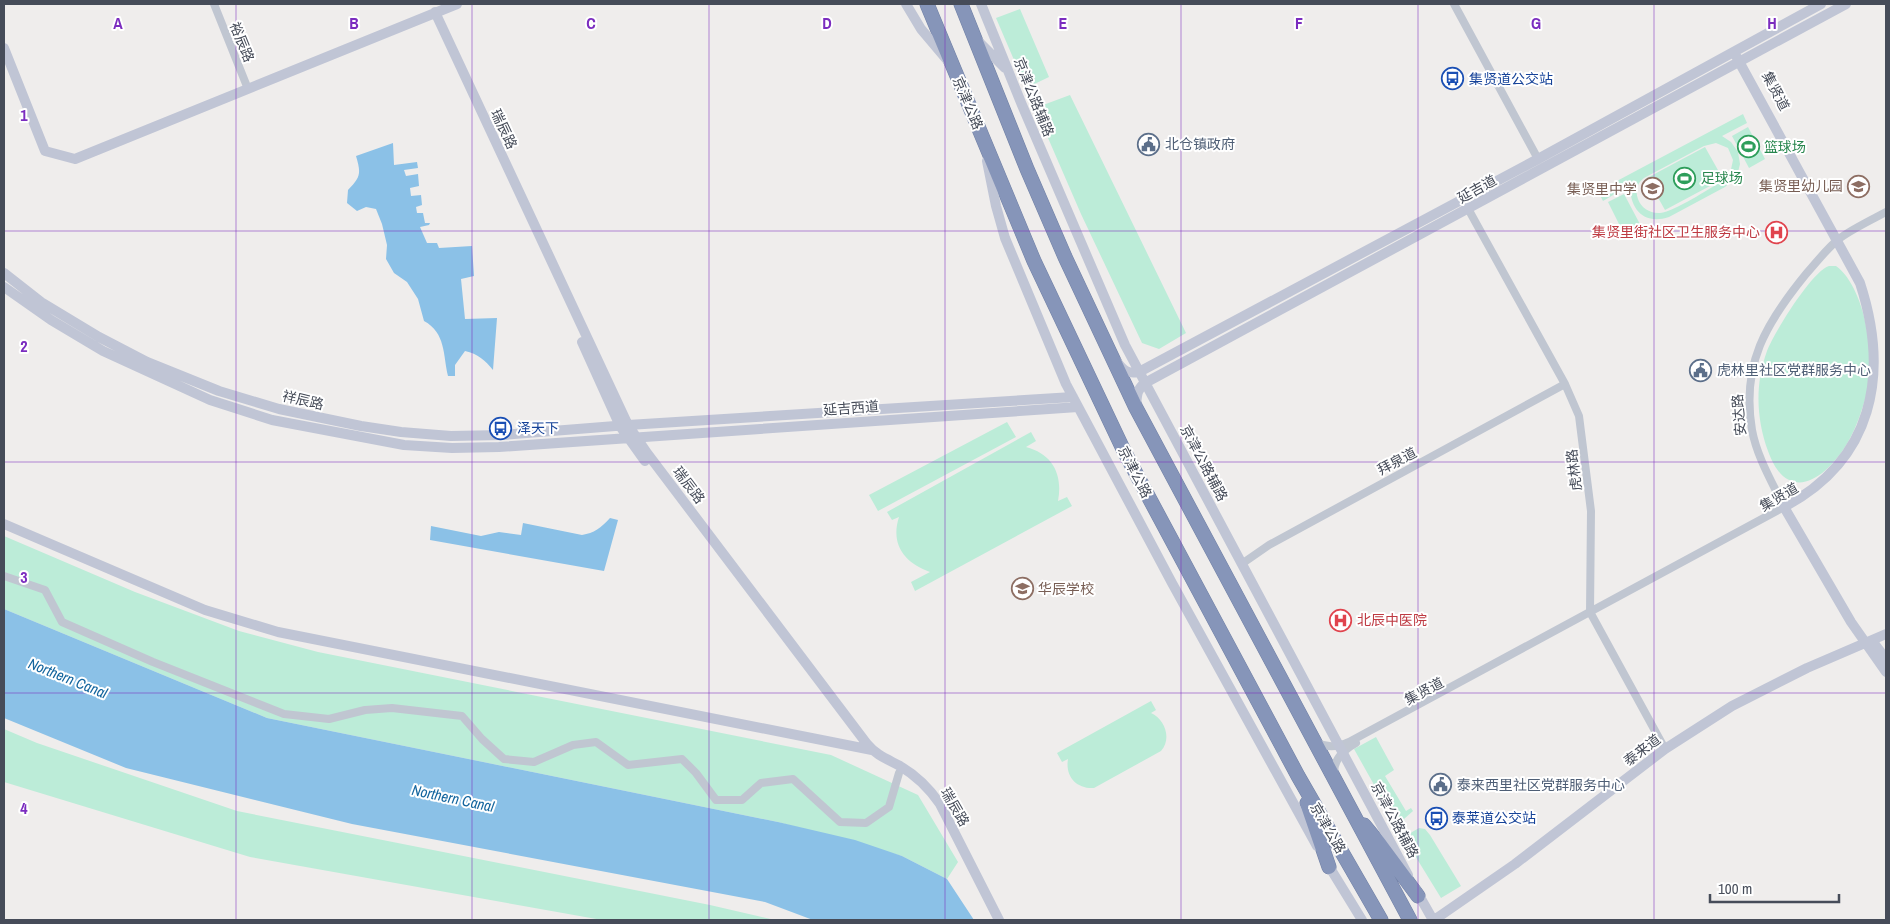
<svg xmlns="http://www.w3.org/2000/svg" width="1890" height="924" font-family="'Archivo Narrow','Noto Sans SC',sans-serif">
<rect width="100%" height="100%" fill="#efedec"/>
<path fill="#bcecd8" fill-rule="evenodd" d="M1020,9l29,68 -23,11 -30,-70z
M1070,95l116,238 -27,16 -17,-6 -61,-129 -46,-106z
M1743,114l4,9 -25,13 9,6 7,10 2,12 -3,12 -12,11 -56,30c-25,8 -39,-7 -39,-32l-27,16 -5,-10zM1716,143l12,5 5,12 -3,14 -7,7c-15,8 -47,30 -63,32 -9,1 -19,-5 -22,-14 -3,-8 -1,-16 6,-21l60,-32z
M1748,127l17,32 -16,9 -17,-32z
M1705,147l18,32 -58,31 -18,-32z
M1624,194l17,32 -17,8 -16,-32z
M1829,266h7c16,11 27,41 30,60 2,13 8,37 7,48 -1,6 -4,13 -6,19 -5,17 -10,33 -19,49 -21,36 -60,65 -80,9 -12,-33 -13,-67 -1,-100 7,-18 45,-80 62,-85z
M1007,422l9,15 -138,74 -9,-16z
M1031,432l5,9 -10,6c27,7 37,28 32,54l9,-4 5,9 -157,85 -4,-9 19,-10c-25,-9 -40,-27 -31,-55l-7,3 -5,-8z
M4,536l131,56 104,39 79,21 513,103 87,40 40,67 -11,17 -45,-23 -124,-34 -511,-104 -263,-109z
M1151,701l5,9 -5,3c14,6 21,26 10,38l-67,37c-18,1 -29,-12 -26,-29l-6,3 -5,-9z
M4,729l33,14 200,68 473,94 65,15h-173l-352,-63 -246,-75z
M1376,737l18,33 -9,6 21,35 5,-3 2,3 -9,8 1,3 -9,2 -42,-75z
M1419,828l6,1 5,6 31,51 -20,12 -35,-57 1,-6z"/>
<path fill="#8bc1e7" d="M393,143l1,22 23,-3 1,6 -14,2 2,6 12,-2 1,12 -9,2 1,8 10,-1 1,10 -6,2 1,6h6l2,10h5l-1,2 -9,2 7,16h10l2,5 33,-2 2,30 -13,3 4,40 32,-1 -4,52c-8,-10 -15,-16 -28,-19l-10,14v11h-7c-5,-21 -2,-43 -24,-55l-6,-22 -11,-17 -13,-9 -8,-14 1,-14 -5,-21 -6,-15 -10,-2 -9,4 -10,-8 1,-13c13,-13 13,-17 8,-34z
M610,518l8,2 -14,51 -174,-31 1,-14 50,10 18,-4 22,3 2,-12 59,12c12,-2 19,-7 28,-17z
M4,609l263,109 511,104 77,18 47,16 45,23 27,41h-161l-48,-18 -413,-78 -226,-56 -122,-50z"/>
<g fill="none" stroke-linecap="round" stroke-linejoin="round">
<defs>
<path id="highway" d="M927,4l107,257 90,190 174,325 83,144
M961,4l66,165 38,88 71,151 274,512
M1307,803l22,64
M1364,825l14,17 40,54"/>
</defs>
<use href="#highway" stroke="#7180a5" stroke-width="15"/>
<path stroke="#c0c6d1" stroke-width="8" d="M214,4l34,85
M1454,4l84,155
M1466,205l99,179 14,32 12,95 -1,101 75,137
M1243,563l26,-18 296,-161
M4,576l41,14 17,32 91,40 131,52 45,5 36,-9 27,-2 70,8 20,23 22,20 30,3 39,-17 23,-3 32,23 54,-6 14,14 20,27h26l19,-17 32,-4 47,43 26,1 23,-16 10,-34
M1317,743c11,5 21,4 32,-1l435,-235c-12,-25 -27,-50 -32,-77 -11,-66 14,-107 54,-156 11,-12 21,-26 34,-36 14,-10 31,-18 46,-26
M1334,775c-1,-15 9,-25 22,-32"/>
<path stroke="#c0c5d5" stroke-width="10" d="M906,4l15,25 27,32
M981,4l41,101 103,240 283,530
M435,12l193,413 19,28 220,291c9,11 20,15 33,22 17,10 29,22 40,38l59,116
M978,41l27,27
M4,48l41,103 30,8 382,-155
M1736,56l124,227c30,92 13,177 -76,224l67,115 35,50
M987,161l9,45 9,32 61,146 106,199 145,263
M4,273l37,29 58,35 48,25 72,29 60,18 82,17 40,6 50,4 52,-1 125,-10 445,-28
M4,287l47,33 52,31 107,49 62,20 132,25 48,3 47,-1 579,-40
M582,342l38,84 25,35
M1117,362c7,9 11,12 22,10l399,-213 283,-155
M1136,407c1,-11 0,-17 9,-24l701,-379
M4,524l201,86 73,22 594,118
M1873,642l13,17
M1327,863l35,57
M1416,890l17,30
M1434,920l81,-56 150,-115 67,-43 75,-38 79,-34"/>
<use href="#highway" stroke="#8695b9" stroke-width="14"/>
</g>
<path fill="none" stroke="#7b2cbf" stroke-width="1" stroke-opacity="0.55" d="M236,4v916M472,4v916M709,4v916M945,4v916M1181,4v916M1418,4v916M1654,4v916M4,231h1882M4,462h1882M4,693h1882"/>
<defs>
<symbol id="bus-ring" viewBox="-11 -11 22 22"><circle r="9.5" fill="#fff" stroke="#1a4fb4" stroke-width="1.5"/><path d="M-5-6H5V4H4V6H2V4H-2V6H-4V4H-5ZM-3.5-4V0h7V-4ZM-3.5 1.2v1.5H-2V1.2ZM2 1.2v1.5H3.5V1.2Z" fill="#1a4fb4"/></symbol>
<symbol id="civic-ring" viewBox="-11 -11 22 22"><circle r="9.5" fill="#fff" stroke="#5c6f8a" stroke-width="1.5"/><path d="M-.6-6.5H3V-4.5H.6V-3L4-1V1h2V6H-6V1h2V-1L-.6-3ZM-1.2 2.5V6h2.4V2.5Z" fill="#5c6f8a"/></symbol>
<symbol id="stadium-ring" viewBox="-11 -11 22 22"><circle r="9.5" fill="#fff" stroke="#2e9e5b" stroke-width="1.5"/><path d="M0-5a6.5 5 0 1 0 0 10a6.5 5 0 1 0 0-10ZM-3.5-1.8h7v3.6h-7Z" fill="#2e9e5b"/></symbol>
<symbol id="school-ring" viewBox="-11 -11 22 22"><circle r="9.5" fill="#fff" stroke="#8d6e63" stroke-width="1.5"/><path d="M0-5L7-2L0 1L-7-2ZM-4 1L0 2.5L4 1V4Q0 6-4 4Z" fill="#8d6e63"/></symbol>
<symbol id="hospital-ring" viewBox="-11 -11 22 22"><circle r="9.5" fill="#fff" stroke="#e0444e" stroke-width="1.5"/><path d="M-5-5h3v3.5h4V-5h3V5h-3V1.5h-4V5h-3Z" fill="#e0444e"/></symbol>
</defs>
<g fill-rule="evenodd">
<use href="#bus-ring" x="1440" y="66" width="25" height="25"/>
<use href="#civic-ring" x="1136" y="132" width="25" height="25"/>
<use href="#stadium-ring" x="1736" y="134" width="25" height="25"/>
<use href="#stadium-ring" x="1672" y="166" width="25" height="25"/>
<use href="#school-ring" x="1846" y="174" width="25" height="25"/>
<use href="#school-ring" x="1640" y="176" width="25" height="25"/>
<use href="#hospital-ring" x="1764" y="220" width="25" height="25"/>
<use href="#civic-ring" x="1688" y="358" width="25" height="25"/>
<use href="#bus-ring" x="488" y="416" width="25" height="25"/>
<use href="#school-ring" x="1010" y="576" width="25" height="25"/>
<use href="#hospital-ring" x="1328" y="608" width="25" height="25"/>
<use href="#civic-ring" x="1428" y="772" width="25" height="25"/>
<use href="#bus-ring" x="1424" y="806" width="25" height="25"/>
</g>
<g text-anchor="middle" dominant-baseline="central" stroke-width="4" stroke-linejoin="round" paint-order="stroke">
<g font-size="14" fill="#464c59" stroke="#fff">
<text transform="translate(242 42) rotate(68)">裕辰路</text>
<text transform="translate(1776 91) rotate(62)">集贤道</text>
<text transform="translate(1034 97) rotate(68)">京津公路辅路</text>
<text transform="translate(968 103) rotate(67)">京津公路</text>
<text transform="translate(504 129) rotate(65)">瑞辰路</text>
<text transform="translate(1477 189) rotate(-29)">延吉道</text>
<text transform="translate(303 400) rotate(13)">祥辰路</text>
<text transform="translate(851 408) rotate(-4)">延吉西道</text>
<text transform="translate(1739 415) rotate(-95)">安达路</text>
<text transform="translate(1397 461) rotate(-28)">拜泉道</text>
<text transform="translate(1204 463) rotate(62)">京津公路辅路</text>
<text transform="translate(1574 470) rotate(-97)">虎林路</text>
<text transform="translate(1135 472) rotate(63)">京津公路</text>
<text transform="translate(689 485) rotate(53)">瑞辰路</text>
<text transform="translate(1779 497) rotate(-30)">集贤道</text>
<text transform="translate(1424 691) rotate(-28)">集贤道</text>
<text transform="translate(1642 750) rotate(-37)">泰来道</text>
<text transform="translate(955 807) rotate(60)">瑞辰路</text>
<text transform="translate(1395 820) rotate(62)">京津公路辅路</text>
<text transform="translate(1328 828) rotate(60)">京津公路</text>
</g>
<g font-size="14" fill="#164399" stroke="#fff" text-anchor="start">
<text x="1469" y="79">集贤道公交站</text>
<text x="517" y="428">泽天下</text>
<text x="1452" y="818">泰莱道公交站</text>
</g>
<g font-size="14" fill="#4e5e75" stroke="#fff" text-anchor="start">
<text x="1165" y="144">北仓镇政府</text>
<text x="1717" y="370">虎林里社区党群服务中心</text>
<text x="1457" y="785">泰来西里社区党群服务中心</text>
</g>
<g font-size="14" fill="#27864d" stroke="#fff" text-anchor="start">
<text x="1764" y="147">篮球场</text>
<text x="1701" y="178">足球场</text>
</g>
<g font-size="14" fill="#785e54" stroke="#fff" text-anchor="end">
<text x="1843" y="186">集贤里幼儿园</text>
<text x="1637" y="189">集贤里中学</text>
<text x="1038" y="589" text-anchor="start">华辰学校</text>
</g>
<g font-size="14" fill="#be3a42" stroke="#fff" text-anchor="end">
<text x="1760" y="232">集贤里街社区卫生服务中心</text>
<text x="1357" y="620" text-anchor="start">北辰中医院</text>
</g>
<g font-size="15" font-style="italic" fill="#13659e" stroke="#fff">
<text transform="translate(68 678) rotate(22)">Northern Canal</text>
<text transform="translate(453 798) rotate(12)">Northern Canal</text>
</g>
</g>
<g font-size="16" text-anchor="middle" font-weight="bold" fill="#7b2cbf" stroke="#fff" stroke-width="4" stroke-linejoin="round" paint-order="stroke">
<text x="118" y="29">A</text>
<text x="354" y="29">B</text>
<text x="591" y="29">C</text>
<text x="827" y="29">D</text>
<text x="1063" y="29">E</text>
<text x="1299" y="29">F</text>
<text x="1536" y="29">G</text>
<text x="1772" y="29">H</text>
<text x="24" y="121">1</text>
<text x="24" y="352">2</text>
<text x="24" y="583">3</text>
<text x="24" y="814">4</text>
</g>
<rect width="1890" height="924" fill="none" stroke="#464c59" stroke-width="10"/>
<path d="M1710 894v8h129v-8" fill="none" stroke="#464c59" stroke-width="2.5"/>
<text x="1718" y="894" font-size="15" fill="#464c59" stroke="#ffffff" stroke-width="4" paint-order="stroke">100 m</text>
</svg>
